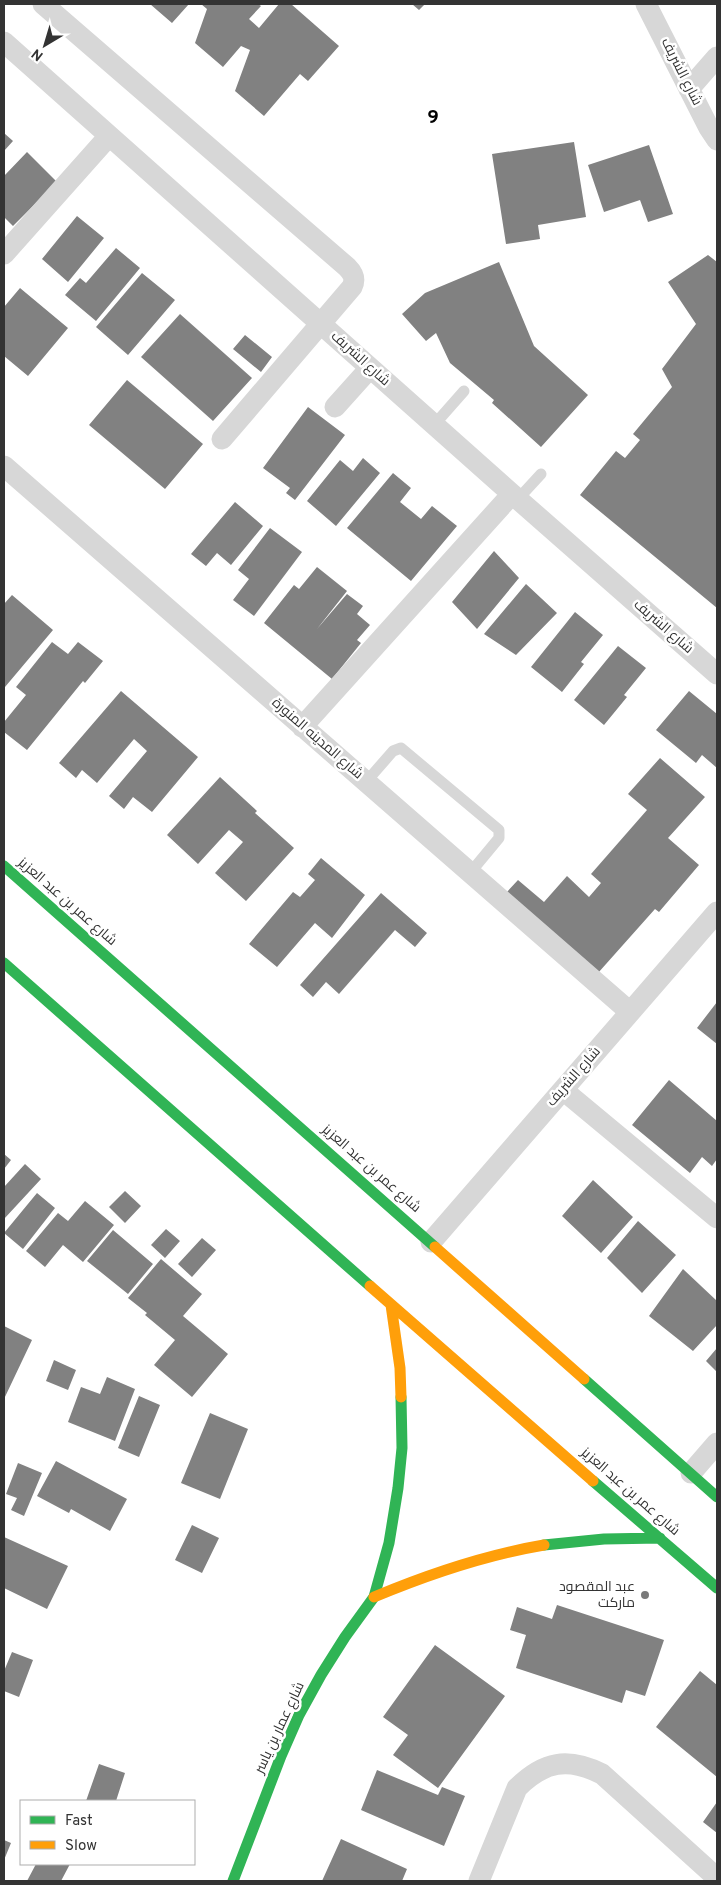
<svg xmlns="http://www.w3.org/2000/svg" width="721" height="1885" font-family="Overpass,Cairo,sans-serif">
<rect width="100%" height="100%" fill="#fff"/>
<path fill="#818181" d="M150,4h39l-17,19z
M201,4h57l3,2 -12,13 10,9 20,-24h12l48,42 -31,35 -8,-7 -36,42 -29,-25 15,-41 -9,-4 -18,21 -28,-24 12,-34z
M412,4h13l-6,6z
M4,133l9,8 -9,10z
M574,142l12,75 -48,8 2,14 -34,5 -14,-90z
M649,145l24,69 -25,8 -8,-22 -36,12 -16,-47z
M27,152l30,30 -44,44 -9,-9v-41z
M77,216l27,22 -36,44 -26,-23z
M116,248l24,20 -44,53 -31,-26 15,-17 6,5z
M708,255l9,7v346l-137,-113 36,-44 9,7 15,-18 -7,-6 39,-47 -10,-18 34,-45 -28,-42z
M499,262l35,84 54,49 -47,52 -49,-44 2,-3 -44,-37 -14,-30 -10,8 -24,-27 23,-21z
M142,273l33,27 -47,55 -32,-28z
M20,288l48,40 -40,48 -24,-20v-49z
M180,314l72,64 -39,43 -72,-64z
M245,335l27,22 -11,15 -28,-23z
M127,380l76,64 -38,45 -76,-64z
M308,407l37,28 -50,65 -9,-7 4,-5 -27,-20z
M363,458l17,15 -44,53 -29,-25 33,-41 13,11z
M393,473l18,15 -11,14 21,17 11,-13 25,20 -46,55 -64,-53z
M235,502l28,24 -32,39 -14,-12 -11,13 -15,-12z
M270,528l32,24 -48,64 -21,-16 16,-21 -11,-9z
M494,551l25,27 -42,51 -25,-27z
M317,567l30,24 -30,38 30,-35 16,12 -6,8 13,11 -13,15 4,3 -29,36 -68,-56 30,-38 5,4z
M526,584l31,29 -41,42 -32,-21z
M12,595l41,35 -48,57 -1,-1v-82z
M575,612l28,23 -22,27 3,2 -22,28 -31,-25z
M52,642l16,12 10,-12 25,19 -18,22 -2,-2 -56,69 -23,-18v-10l22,-27 -10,-8z
M618,646l28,22 -22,27 3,2 -23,28 -30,-25z
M121,691l77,66 -46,55 -19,-15 -9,12 -15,-13 38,-45 -13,-12 -37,44 -15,-13 -6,8 -17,-15z
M689,691l28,23v54l-15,-13 -6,8 -40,-33z
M660,758l45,39 -37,41 31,27 -40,47 -4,-3 -57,64 -92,-80 12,-13 26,22 23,-26 22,21 12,-14 -10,-9 56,-64 -19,-16z
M220,777l37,34 -2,2 39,35 -48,53 -31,-28 28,-31 -14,-12 -31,34 -31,-29z
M321,858l44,37 -33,43 -17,-15 -38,44 -28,-23 44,-52 7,5 15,-17 -7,-6z
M381,893l46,40 -12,14 -20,-17 -56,64 -13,-12 -13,15 -13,-12z
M717,1002v42l-20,-16z
M669,1080l48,41v38l-5,7 -10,-9 -12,16 -58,-48z
M4,1154l7,6 -7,9z
M25,1164l16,15 -37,40v-32z
M593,1180l40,37 -32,36 -39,-37z
M125,1191l16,15 -16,17 -16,-16z
M37,1193l18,15 -32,41 -19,-16z
M85,1201l29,24 -31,37 -20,-17 -18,22 -19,-16 32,-38 10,8z
M638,1221l38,34 -34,38 -35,-35z
M166,1229l14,12 -15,17 -14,-13z
M113,1230l40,34 -25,30 -41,-33z
M202,1238l14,12 -24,27 -14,-13z
M161,1259l41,35 -19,22 45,38 -36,43 -38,-32 21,-25 -30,-25 2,-2 -19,-15z
M683,1269l34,32v24l-24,26 -44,-35z
M4,1326l28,14 -28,59z
M717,1348v24l-11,-11z
M54,1360l22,10 -8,20 -22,-9z
M107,1377l28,12 -20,52 -47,-19 13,-35 19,7z
M139,1396l21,9 -21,52 -21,-9z
M210,1413l38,16 -28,70 -39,-16z
M56,1461l71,38 -17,32 -39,-22 -2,4 -32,-17z
M18,1463l24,10 -18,43 -13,-6 6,-12 -11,-4z
M192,1525l27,13 -17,35 -27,-13z
M4,1537l64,29 -21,43 -43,-21z
M557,1605l107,35 -19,56 -19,-6 -4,13 -106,-35 10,-33 -16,-5 7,-23 35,12z
M435,1645l70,51 -67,92 -45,-33 15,-20 -25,-18z
M12,1652l21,8 -14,37 -15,-6v-20z
M700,1671l17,14v92l-61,-50z
M99,1764l26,9 -9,28h-30z
M377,1770l61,25 4,-8 23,9 -21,50 -83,-36z
M717,1802v31l-14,-11z
M341,1839l66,30 -5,12h-80z
M4,1840l7,3 -7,17z
M36,1864h34l-9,17h-34z"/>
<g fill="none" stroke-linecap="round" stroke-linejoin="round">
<path stroke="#d7d7d7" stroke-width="11" d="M434,425l30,-34
M518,499l23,-25
M366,782l27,-31 8,-3 98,82v8l-29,35"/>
<path stroke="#d7d7d7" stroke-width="21" d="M43,4l304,263c6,6 9,12 5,20l-130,152
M646,4l63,124 8,12
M4,42l508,452 205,180
M689,89l28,-32
M4,254l105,-118
M335,407l35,-39
M4,466l626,546
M302,727l210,-233
M563,1090l154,128
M431,1242l286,-330
M691,1473l26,-30
M479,1881l38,-93c27,-27 51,-31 85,-14l115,104"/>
<path stroke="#30b455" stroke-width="11" d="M4,866l431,381
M4,963l366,323
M584,1379l133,118
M593,1481l124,107
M544,1545l60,-6 56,-1
M233,1881l48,-125 18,-41 22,-40 24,-38 29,-40 15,-54 9,-55 4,-40 -1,-51"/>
<path stroke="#ff9f0a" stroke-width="11" d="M435,1247l149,132
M370,1286l223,195
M391,1305l9,63 1,29
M374,1597c55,-23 111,-42 170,-52"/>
</g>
<circle fill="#7a7a7a" stroke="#fff" stroke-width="2" cx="645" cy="1595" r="5"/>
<g text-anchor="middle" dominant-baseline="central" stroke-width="5" stroke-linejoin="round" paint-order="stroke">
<g font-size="14" fill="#333" stroke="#fff">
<text transform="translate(681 72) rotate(63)">شارع الشريف</text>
<text transform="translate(360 359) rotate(42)">شارع الشريف</text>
<text transform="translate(663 627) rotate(41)">شارع الشريف</text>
<text transform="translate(317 739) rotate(41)">شارع المدينه المنورة</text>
<text transform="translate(67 902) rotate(41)">شارع عمر بن عبد العزيز</text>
<text transform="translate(574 1077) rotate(-49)">شارع الشريف</text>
<text transform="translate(371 1169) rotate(41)">شارع عمر بن عبد العزيز</text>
<text transform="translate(630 1492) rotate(41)">شارع عمر بن عبد العزيز</text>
<text transform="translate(280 1728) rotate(-65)">شارع عمار بن ياسر</text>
</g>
<g font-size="14" fill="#333" stroke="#fff" text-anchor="end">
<text x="635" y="1587">عبد المقصود<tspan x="635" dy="16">ماركت</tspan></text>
</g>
<g font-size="19" font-weight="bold" fill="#000" stroke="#fff">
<text x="433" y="118">9</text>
</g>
</g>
<rect width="721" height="1885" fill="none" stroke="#333333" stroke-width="10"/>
<rect x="20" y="1800" width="175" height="65" fill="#ffffff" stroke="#adadad"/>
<rect x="30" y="1816" width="25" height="8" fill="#30b455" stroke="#adadad"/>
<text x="65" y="1825" font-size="15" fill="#333333">Fast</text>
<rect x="30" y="1841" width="25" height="8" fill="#ff9f0a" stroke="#adadad"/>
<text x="65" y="1850" font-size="15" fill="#333333">Slow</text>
<g transform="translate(45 45) rotate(218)" stroke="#ffffff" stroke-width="4" paint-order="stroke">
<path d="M0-4L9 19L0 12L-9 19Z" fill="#333333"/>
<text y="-8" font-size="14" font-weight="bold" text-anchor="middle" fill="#333333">N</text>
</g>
</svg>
